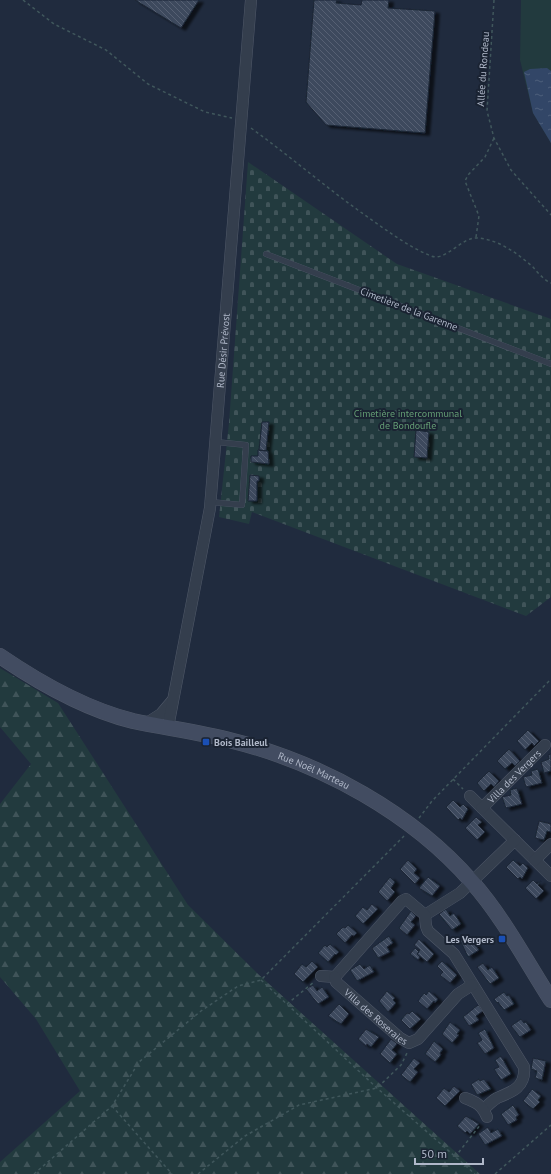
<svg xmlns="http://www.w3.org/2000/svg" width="551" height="1174" font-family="'PT Sans',sans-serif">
<defs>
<pattern id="forest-firs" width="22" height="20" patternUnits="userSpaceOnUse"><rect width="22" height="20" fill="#223a3e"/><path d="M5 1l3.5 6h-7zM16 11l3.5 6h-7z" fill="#405459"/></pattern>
<pattern id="cemetery-stones" width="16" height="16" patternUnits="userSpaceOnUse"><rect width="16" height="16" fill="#223a3e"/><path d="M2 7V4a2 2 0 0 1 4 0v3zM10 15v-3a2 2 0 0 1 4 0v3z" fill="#405459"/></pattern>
<pattern id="water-ripples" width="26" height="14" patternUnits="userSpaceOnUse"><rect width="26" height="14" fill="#324667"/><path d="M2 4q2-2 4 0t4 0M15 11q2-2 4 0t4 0" fill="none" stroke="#4d5f7b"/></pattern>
<pattern id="building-back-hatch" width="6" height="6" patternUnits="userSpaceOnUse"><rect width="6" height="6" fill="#3c495d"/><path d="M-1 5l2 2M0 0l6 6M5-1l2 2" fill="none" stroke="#566173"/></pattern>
<filter id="shadow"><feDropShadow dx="4.5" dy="2.5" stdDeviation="1" flood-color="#0009"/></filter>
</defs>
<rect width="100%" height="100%" fill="#202b3e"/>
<path fill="url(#forest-firs)" d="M0,668l58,35 130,202 70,69 222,200h-480v-12l80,-71 -44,-72 -36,-42v-173l31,-40 -31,-37z"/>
<path fill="url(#cemetery-stones)" d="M248,162l149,102 154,55v278l-25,19 -274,-104 -3,12 -30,-7 10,-94z"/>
<path fill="#223a3e" d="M521,0h30v143l-18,-30 -13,-53z"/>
<path fill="url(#water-ripples)" d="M547,68l4,3v72l-18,-30 -9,-41 6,-3z"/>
<path fill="url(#building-back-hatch)" stroke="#1b2534" filter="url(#shadow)" d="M135,0h64l-18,28z
M314,0h23l-1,3 25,2 1,-5h27l-1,8 47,3 -10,122 -99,-8 -20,-23z
M262,422h7l-3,29 -7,-1z
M416,430l13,2 -2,26 -13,-1z
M258,450l10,1 1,13 -18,-2v-6h7z
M250,475l9,1v5h-2v20h-9z
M528,730l11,11 -5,5 -2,-3 -7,7 -8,-9z
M509,749l11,12 -5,5 -3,-3 -7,6 -8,-8z
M551,754v17l-7,2 -3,-11 8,-3 -1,-4z
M538,769l4,14 -16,4 -3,-10 9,-2 -1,-4z
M489,771l10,10 -5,6 -3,-3 -7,7 -7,-8z
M517,788l5,16 -16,4 -4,-11 9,-2 -1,-5z
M453,800l7,7 3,-3 5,5 -6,11 -2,-2 -2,2 -12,-13z
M476,817l6,5 -4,3 7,7 -8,8 -12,-12z
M539,821l12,3v8l-4,-1 -3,9 -9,-2z
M408,860l9,9 -3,4 6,5 -5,6 -15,-15z
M513,860l7,6 3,-3 5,5 -6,11 -2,-2 -2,2 -12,-12z
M390,877l5,5 -4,6 4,4 -8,9 -9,-9z
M428,877l12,9 -8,10 -13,-8z
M533,880l4,4 4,-3 -3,4 6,6 -8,8 -11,-11z
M372,904l6,5 -15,15 -8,-8 8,-9 4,3z
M446,909l4,7 4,-3 7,11 -9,6 -13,-16z
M411,911l5,5 -5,6 4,3 -8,10 -8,-7z
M348,925l9,8 -3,3 -2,-1 -7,8 -9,-9 7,-7 2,1z
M389,936l4,7 -6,4 3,5 -12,6 -6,-10z
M466,936l4,7 3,-2 6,9 -11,7 -8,-17z
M419,939l15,15 -7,8 -10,-8 3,-4 -6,-5z
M330,944l9,8 -3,3 -1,-1 -7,8 -10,-9 7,-8 2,2z
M415,948l4,4 -2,2 3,3 -2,3 -8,-6z
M312,961l6,6 -15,15 -9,-8 8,-10 4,3z
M442,961l15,14 -7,8 -10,-8 3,-3 -6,-6z
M483,963l5,7 4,-3 7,11 -9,6 -13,-17z
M360,964l4,5 6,-4 4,7 -17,9 -7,-11z
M313,985l4,6 5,-4 7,10 -11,7 -12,-15z
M387,991l8,7 -2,2 3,3 -8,9 -9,-11z
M429,991l9,8 -3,4 -1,-2 -7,8 -9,-8 6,-8 2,2z
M504,992l3,4 2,-1 5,9 -10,6 -6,-8 -1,1 -3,-4z
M339,1004l10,10 -8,10 -13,-8z
M478,1005l5,6 -7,5 3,4 -10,6 -6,-9z
M412,1011l9,8 -11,10 -9,-9 6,-7 2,1z
M521,1019l3,4 2,-1 5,8 -11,7 -9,-11z
M450,1022l10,8 -3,4 2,1 -7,8 -10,-9z
M366,1029l13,8 -8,10 -4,-3 -1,2 -8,-7z
M485,1029l9,19 -9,6 -8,-11 5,-3 -4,-7z
M391,1039l6,5 -5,6 5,4 -7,9 -10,-9z
M434,1041l9,8 -3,4 1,2 -6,7 -10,-8z
M501,1056l10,18 -10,6 -7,-11 5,-2 -4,-7z
M414,1058l6,5 -6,6 4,3 -8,10 -9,-7z
M533,1058l13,3 -4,19 -7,-2 2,-7 -6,-2z
M479,1079l1,2 4,-2 7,10 -14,6 -6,-11z
M454,1086l6,5 -15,15 -9,-8 8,-10 5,4z
M532,1089l9,7 -3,4 2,2 -7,7 -10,-8z
M513,1105l6,10 -3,2 1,3 -9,5 -7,-11z
M466,1116l13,8 -9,10 -3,-3 -2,2 -8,-7z
M488,1127l3,6 7,-4 4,7 -17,9 -7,-11z"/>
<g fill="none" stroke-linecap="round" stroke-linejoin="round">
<defs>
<path id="lane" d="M266,254l285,110
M211,502l31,3 4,-60 -30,-3"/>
<g id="street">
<path d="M147,723l14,-9 11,-13"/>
<path id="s1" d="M168,727l42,-219 41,-508"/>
<path d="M470,796l81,80"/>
<path id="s2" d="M482,808l63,-63"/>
<path d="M535,860l16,-16"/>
<path d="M425,915l35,-22 55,-53"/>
<path d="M321,976l14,1"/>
<path d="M335,977l67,-76 4,-2 19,16 1,11 2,5 26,23 70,113c2,20 -12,25 -27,31 -5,3 -9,7 -13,11"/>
<path id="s3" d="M335,977l1,5 64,56 9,5 9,-4 40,-45 14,-9"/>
<path d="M465,1098c11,4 17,7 22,19"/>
</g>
<g id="secondary">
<path id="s4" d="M0,656c41,28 85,53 133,65 33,7 67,11 100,20 88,22 179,72 239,141 31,35 54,79 79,118"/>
</g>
</defs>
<use href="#lane" stroke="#4f5868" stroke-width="6"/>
<use href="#street" stroke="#4f5868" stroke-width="12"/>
<use href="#secondary" stroke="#4f5868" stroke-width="16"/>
<path stroke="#40575c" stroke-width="1.5" stroke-dasharray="3 3" stroke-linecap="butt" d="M23,0l31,24 52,26 42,34 57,28 27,6
M494,0l-7,111 7,27 17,32 40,45
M251,128c40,29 78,62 118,90 20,14 40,29 62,38 15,6 31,-20 47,-18 21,2 39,15 55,29 5,6 11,13 18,16
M476,237l3,-21 -14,-35 3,-6 17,-18 9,-19
M453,779l10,10
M419,818l13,-17 119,-122
M261,980l116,108 98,86
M287,1004l27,-22
M112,1106l60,68
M455,1157l26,-33
M34,1174l78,-68 27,-44 62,-51 37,-25 23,-6 143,-144
M198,1174l47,-38 54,-31 78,-17 24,-23 6,-12
M495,1174l56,-49"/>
<use href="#lane" stroke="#343e4d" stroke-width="5.5"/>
<use href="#street" stroke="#343e4d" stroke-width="11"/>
<use href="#secondary" stroke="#424c61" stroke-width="15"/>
</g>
<g fill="#1a4fb4" stroke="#1a2332" stroke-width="1.5">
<rect x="202" y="738" width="8" height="8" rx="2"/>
<rect x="498" y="935" width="8" height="8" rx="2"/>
</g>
<g text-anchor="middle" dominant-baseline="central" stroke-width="4" stroke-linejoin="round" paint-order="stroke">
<g font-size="10" fill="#b0b8c9" stroke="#1a2332">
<text transform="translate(483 69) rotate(-86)">Allée du Rondeau</text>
<text transform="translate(409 309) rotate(21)">Cimetière de la Garenne</text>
<text stroke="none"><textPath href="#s1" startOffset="381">Rue Désir Prévost</textPath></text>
<text stroke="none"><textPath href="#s4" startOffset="337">Rue Noël Marteau</textPath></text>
<text stroke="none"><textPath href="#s2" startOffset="45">Villa des Vergers</textPath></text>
<text stroke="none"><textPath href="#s3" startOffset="58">Villa des Roseraies</textPath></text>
</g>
<g font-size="10" fill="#649d74" stroke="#1a2332">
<text x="408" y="413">Cimetière intercommunal<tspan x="408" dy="12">de Bondoufle</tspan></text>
</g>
<g font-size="10" font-weight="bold" fill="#b0b8c9" stroke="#1a2332" text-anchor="start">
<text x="214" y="742">Bois Bailleul</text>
<text x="494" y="939" text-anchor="end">Les Vergers</text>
</g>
</g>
<path d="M415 1158v6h68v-6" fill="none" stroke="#b0b8c9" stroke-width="2"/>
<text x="421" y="1158" font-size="12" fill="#b0b8c9" stroke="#1a2332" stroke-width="3" paint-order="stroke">50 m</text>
</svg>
